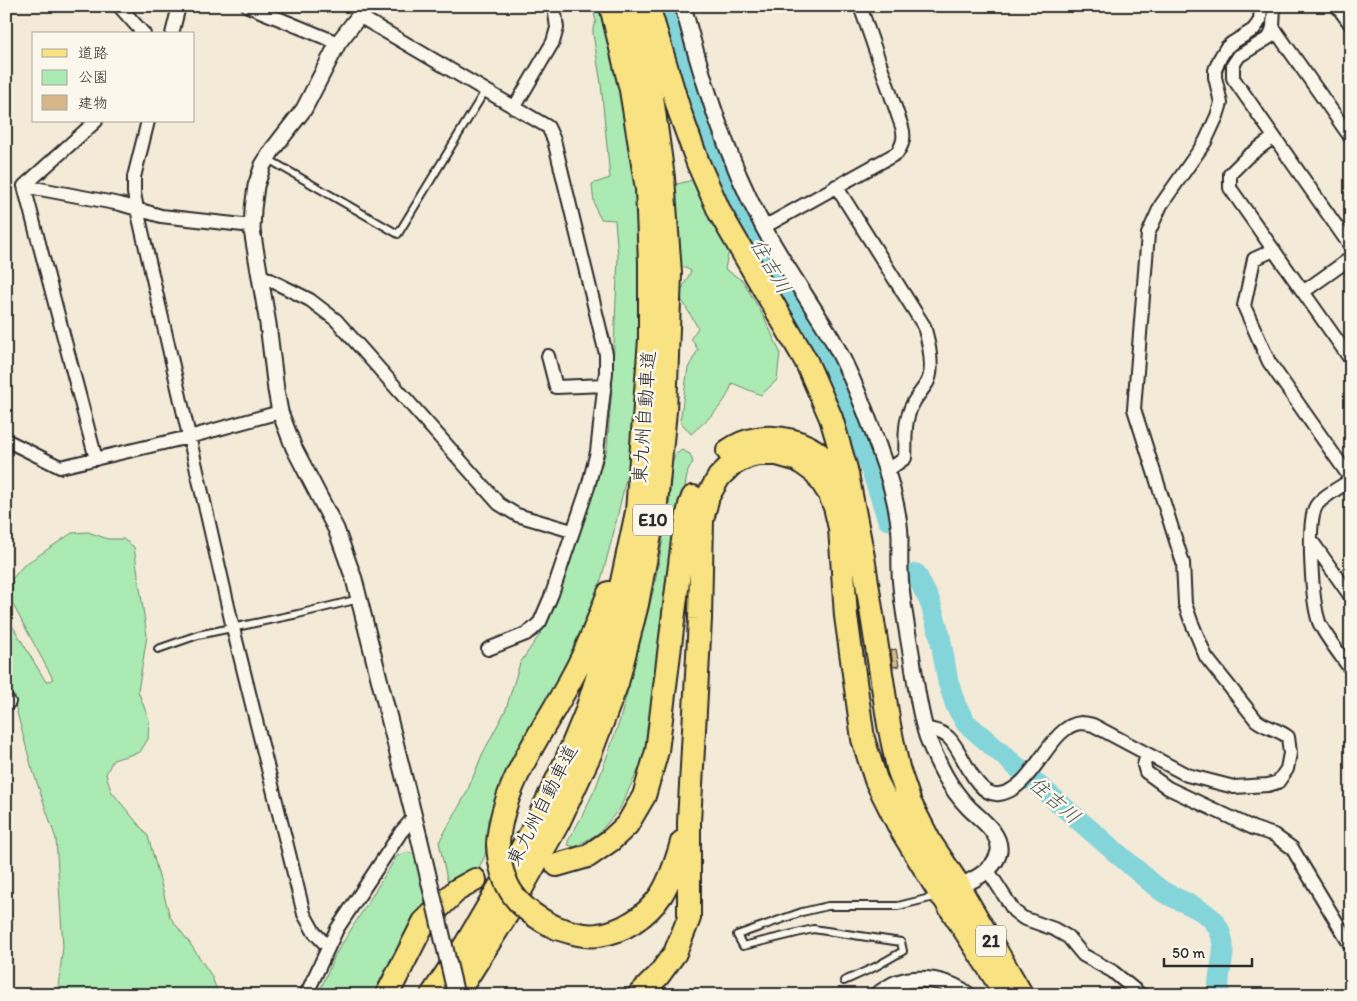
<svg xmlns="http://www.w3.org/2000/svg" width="1357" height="1001" font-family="Itim,'Klee One',sans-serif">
<rect width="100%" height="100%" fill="#f4ead8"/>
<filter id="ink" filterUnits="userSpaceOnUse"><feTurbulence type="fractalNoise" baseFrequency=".02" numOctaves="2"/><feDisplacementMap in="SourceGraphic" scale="10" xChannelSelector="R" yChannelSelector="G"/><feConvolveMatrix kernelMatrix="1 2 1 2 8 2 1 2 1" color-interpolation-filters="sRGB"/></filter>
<g filter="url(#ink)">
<path fill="#abeab2" stroke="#6b8a6e" d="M592,6h14l34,178v133l-8,136 -19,82 -29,109 -77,135 -19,41 -3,36 -8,15 -29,13 -9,-42 27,-48 16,-39 24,-46 14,-46 27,-39 30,-84 30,-91 5,-61 6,-131 -3,-37 -14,-1c-7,-10 -8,-22 -9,-35l18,-6 -9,-94 -8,-50v-6l3,-7z
M697,179l6,25 26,46 -4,19 18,12 22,38 15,33 -3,28 -16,15 -29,-12c-5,21 -24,36 -41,51l-11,-13 8,-53 10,-18 -7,-12 7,-10 -19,-33 12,-24 -11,-6 -7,-80z
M682,450l8,4 3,8 -5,9 -4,20 -28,222 -14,49 -22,46 -21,25 -24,14 -7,-2v-4l12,-21 16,-33 24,-67 34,-132 15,-81 3,-43 3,-9z
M88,532l20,7h15l11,8 13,89 -9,55 11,29 -1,19 -8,13 -27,8 -7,14 5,17 37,45 22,81 19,25 22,33 8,20h-162l6,-48 -7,-108 -25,-74 -25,-94v-56l40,67 7,-3 -41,-76v-24l12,-14 48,-32z
M408,852l8,4 6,18 3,27 -2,10 -31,45 -19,39h-55l17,-40 62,-99z"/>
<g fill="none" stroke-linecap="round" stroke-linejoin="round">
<path stroke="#84d5da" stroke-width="21" d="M669,6c19,61 35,125 61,184 27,62 70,117 100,178 25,49 41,100 58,152
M916,574l14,28 10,34 8,46 8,24 10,17 174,150c9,7 17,16 27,21 25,13 53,18 56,51 2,17 -8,33 -3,50"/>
</g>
<path fill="#d6b78a" stroke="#2b2b2b" d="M896,649l3,17 -6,1 -2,-17z"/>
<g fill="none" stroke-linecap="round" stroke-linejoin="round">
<defs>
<path id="service" d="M268,159l130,75 87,-143
M158,649l40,-14 100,-21 61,-15
M844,981l31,-14 28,-16 -2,-9 -88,-13 -70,17 -6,-11 65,-23 26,-6h70l40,-10"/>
<path id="minor" d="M119,6l25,28
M248,6l90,37
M1274,6l-1,21 -3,10 -31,19 -6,9v13l118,169
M1337,6l14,19
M359,16l189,111 6,13 52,214v18l-9,80 -9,35 -36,107 -12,28 -7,7 -7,5 -38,15
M1273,27l78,111
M172,34l7,-28
M514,108l39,-66 4,-14 -3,-22
M148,121l-14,56v16l3,16 96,419 71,286 10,18 14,15
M1274,137l-27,20 -17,17v14l121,172
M24,186l96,18 41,12 91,10
M836,186l88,140c4,14 11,43 3,57 -8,12 -15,18 -19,33 -4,13 -2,29 -3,42l-18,13
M764,227l133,-74c6,-9 8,-16 5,-26l-42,-121
M1274,250l-20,9 -10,47 25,56 82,117
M260,275l50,25 26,20 163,184 18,11 55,16
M1303,292l48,-34
M548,356l8,31 49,-2
M6,440l54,27 129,-30 91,-25
M96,459l-72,-273 72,-65
M1351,480c-10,7 -32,18 -36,28 -8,19 -3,94 4,114 6,14 23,35 32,48
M1311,540l40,57
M6,703l3,-1
M925,728c9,2 18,4 24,10 14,13 26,59 50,56 35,-4 50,-69 82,-71 4,0 8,1 12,2l94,50 47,12 34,-2 10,-3 9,-13 3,-16 -2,-16c-10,-8 -22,-9 -32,-17l-50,-63 -15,-36 -6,-17 -2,-41 -49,-154 14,-175 13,-29 44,-63 12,-26 4,-13 -6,-26v-7l5,-12 6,-10 6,-5 21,-13 4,-5 3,-5 1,-14
M1147,754l-3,11 2,7 22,16 85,40 21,7 18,13 59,98
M987,869l27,42 9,7 31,11 14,8 15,18 29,16 29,24
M306,995l31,-66 64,-97 13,-15"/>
<path id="tertiary" d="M367,6l-29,37 -34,66 -31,40 -10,16 -7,21 -3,23 -1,21 16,94 8,66 4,22 14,36 42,81 18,50 65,258
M683,6c20,76 44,153 81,222 20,37 45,72 67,109 23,41 40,87 55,132 7,22 13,45 14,67 0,17 -1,33 1,50 2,24 7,48 11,73 4,26 7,52 15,77 10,26 22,52 42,72 11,11 32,25 30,43 -3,20 -31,32 -48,39
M877,995c6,-4 13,-9 20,-12 22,-8 53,-3 71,12"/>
<path id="primary" d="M960,887l63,108
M941,895l64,100"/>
<path id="motorway" d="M648,6l31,104 19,53 22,50 86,148 25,57 15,51 17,88 26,168 9,43 12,35 20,39 30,45
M728,451c36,-27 99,-11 112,33
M498,844c4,-66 55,-125 83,-184 11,-22 19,-45 28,-67
M557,865l31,-9 23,-16 16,-15 17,-29 13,-45 26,-211 7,-35 3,-8
M557,928c12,4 27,9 41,7 25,-3 49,-19 63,-40 10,-16 16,-35 21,-53
M387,995l37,-73 33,-32 18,-10
M432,995l34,-51 69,-118 32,-67 19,-46 24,-76 27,-125 13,-173v-77l-3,-73 -16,-99 -20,-84
M456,995l51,-81 51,-91 32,-69 27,-71 20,-79 19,-101 9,-92 5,-138 -7,-95 -13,-96 -19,-76
M639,995l19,-19 17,-23 14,-35v-96l11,-203 2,-99 6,-24 11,-19 13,-13 17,-8 9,-2h19l21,6 18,13 13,20 6,14 5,21 6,88 17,123 13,41 24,48 41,67"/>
</defs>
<use href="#service" stroke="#2b2b2b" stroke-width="10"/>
<use href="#minor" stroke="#2b2b2b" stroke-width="16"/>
<use href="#tertiary" stroke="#2b2b2b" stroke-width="19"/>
<use href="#primary" stroke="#2b2b2b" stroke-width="24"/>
<use href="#motorway" stroke="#2b2b2b" stroke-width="26"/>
<use href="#service" stroke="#fbf7ec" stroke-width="6"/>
<use href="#minor" stroke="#fbf7ec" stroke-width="12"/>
<use href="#tertiary" stroke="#fbf7ec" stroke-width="15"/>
<use href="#primary" stroke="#f8e281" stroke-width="20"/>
<use href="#motorway" stroke="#f8e281" stroke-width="22"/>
<defs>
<path id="tertiary-bridge" d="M419,837l37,158"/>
<path id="motorway-bridge" d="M498,844c2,43 20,66 59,84"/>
</defs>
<use href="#tertiary-bridge" stroke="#2b2b2b" stroke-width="19" stroke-linecap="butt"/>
<use href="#motorway-bridge" stroke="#2b2b2b" stroke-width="26" stroke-linecap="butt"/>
<use href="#tertiary-bridge" stroke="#fbf7ec" stroke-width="15"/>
<use href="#motorway-bridge" stroke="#f8e281" stroke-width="22"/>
</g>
</g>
<g text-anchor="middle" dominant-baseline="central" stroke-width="5" stroke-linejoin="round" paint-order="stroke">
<g fill="#fbf7ec" stroke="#696865" stroke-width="1">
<rect x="633" y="504.5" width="40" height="31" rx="4"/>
<rect x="976" y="925.5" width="30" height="31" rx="4"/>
</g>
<g font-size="18" font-weight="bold" fill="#2b2b2b">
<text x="653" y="520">E10</text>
<text x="991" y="941">21</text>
</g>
<g font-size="19" fill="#2b2b2b" stroke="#fbf7ec">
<text transform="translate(644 417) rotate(-86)">東九州自動車道</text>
<text transform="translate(542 805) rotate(-63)">東九州自動車道</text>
</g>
<g font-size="20" font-style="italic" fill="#415657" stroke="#fbf7ec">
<text transform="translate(771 266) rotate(60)">住吉川</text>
<text transform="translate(1055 800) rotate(41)">住吉川</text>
</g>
</g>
<rect width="1357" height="1001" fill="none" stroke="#fbf7ec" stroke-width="25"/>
<rect x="12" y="12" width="1332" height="976" fill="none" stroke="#2b2b2b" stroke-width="2" filter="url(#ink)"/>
<rect x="32" y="32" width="162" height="90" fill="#fbf7ec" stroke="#a8a59f"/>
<rect x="42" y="49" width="25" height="8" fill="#f8e281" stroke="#a8a59f"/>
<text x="78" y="58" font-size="15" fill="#2b2b2b">道路</text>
<rect x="42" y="70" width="25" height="15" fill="#abeab2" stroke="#a8a59f"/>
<text x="78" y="82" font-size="15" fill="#2b2b2b">公園</text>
<rect x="42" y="95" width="25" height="15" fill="#d6b78a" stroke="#a8a59f"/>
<text x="78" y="108" font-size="15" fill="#2b2b2b">建物</text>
<path d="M1164 958v8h88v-8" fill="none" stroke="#2b2b2b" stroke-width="2.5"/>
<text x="1172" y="958" font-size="15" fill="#2b2b2b" stroke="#fbf7ec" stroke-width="4" paint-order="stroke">50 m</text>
</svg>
